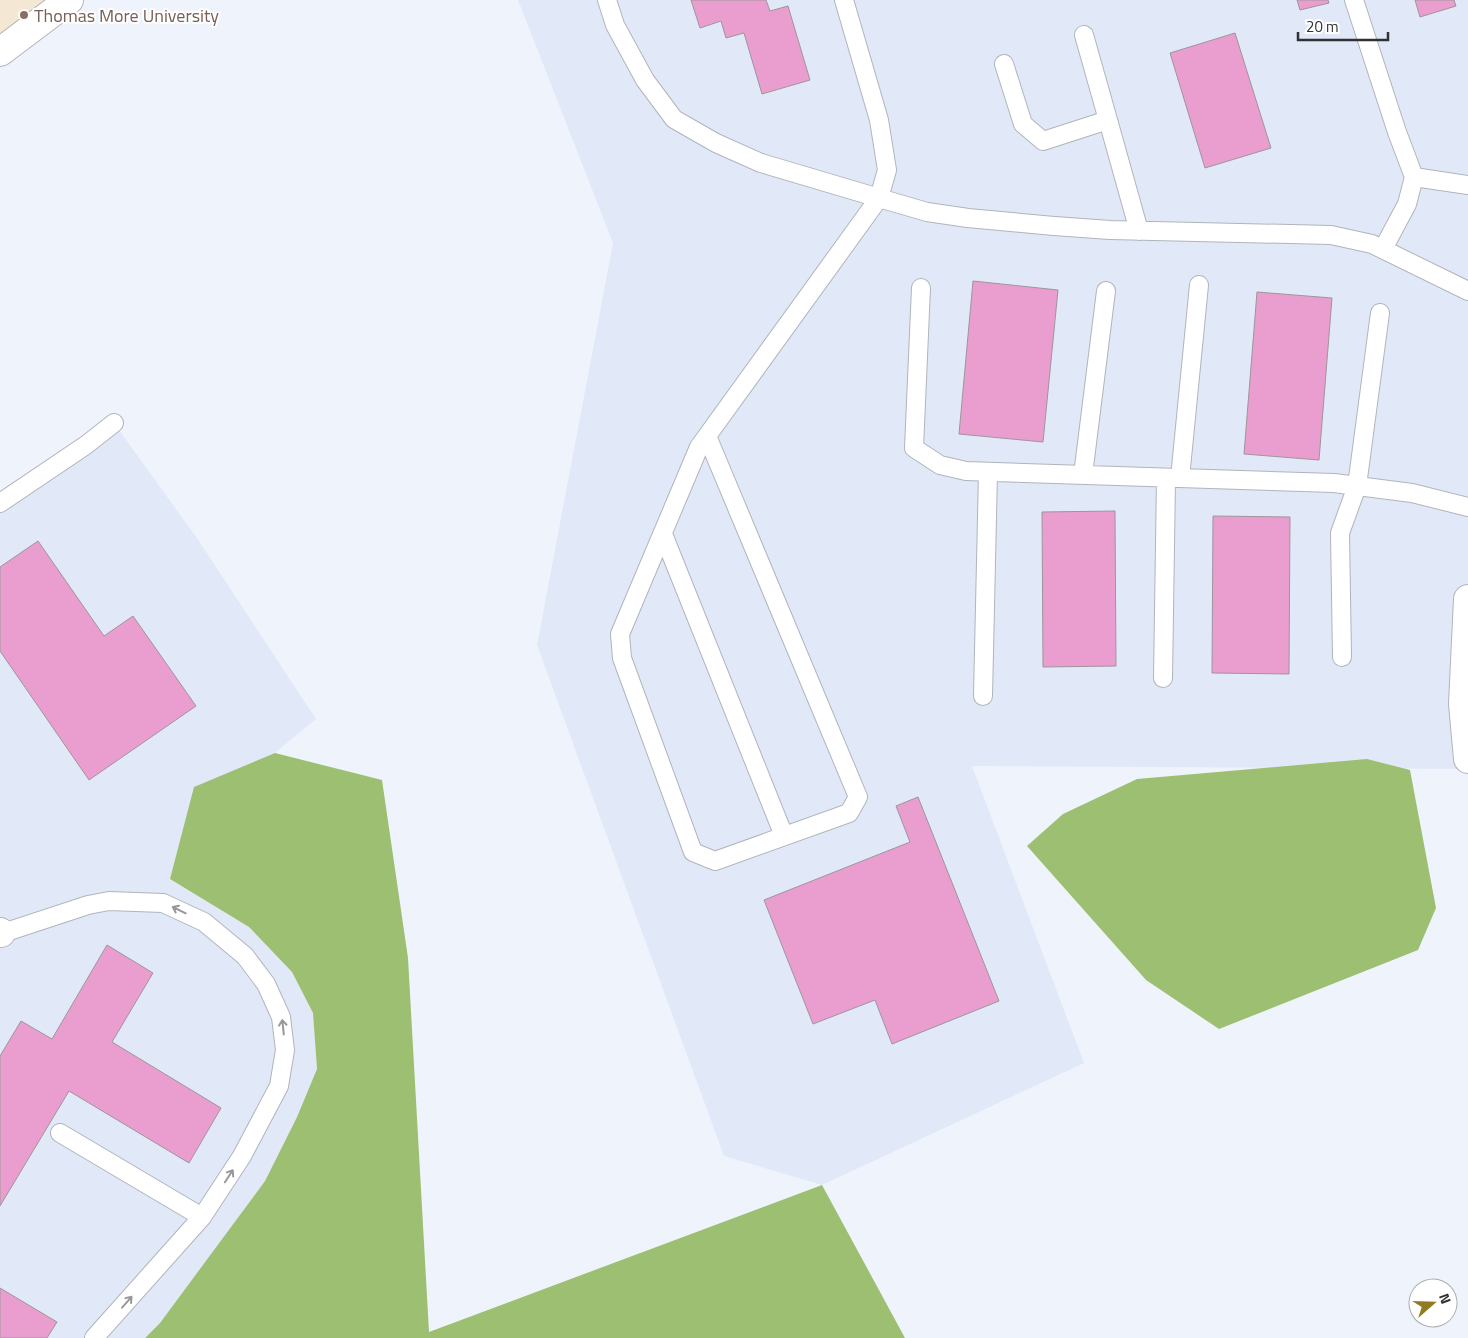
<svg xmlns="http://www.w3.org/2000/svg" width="1468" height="1338" font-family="'Titillium Web',sans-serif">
<rect width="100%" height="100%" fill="#eff4fc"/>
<path fill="#e1e9f8" d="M518,0h950v769l-496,-3 112,297 -262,122 -98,-29 -187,-511 76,-402z
M114,423l85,118 117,178 -41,34 -80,34 -25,92 79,48 43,45 21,41 4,56 -20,48 -32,64 -105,142 -15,15h-145v-835z"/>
<path fill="#f4e8d4" d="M0,0h69l-69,52z"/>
<path fill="#9cbf72" d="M275,753l107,27 26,178 21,374 393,-147 83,153h-760l15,-15 105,-142 32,-64 20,-48 -4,-56 -21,-41 -43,-45 -79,-48 24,-92z
M1367,759l43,11 26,138 -18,42 -199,79 -73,-49 -119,-134 36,-32 74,-35z"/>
<path fill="#ea9ecf" stroke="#9e959a" d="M691,0h75l4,11 18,-5 22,74 -48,14 -18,-61 -18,5 -5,-17 -21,7z
M1297,0h31l1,3 -29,7z
M1415,0h39l2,6 -36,11z
M1235,33l36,115 -66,20 -35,-115z
M973,281l85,9 -15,152 -84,-8z
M1257,292l75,6 -13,162 -75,-6z
M1115,511l1,155 -73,1 -1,-155z
M1213,516l77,1 -1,157 -77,-1z
M38,541l66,95 29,-20 63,90 -107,74 -89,-129v-84z
M918,797l81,204 -107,43 -17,-44 -62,24 -49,-124 146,-58 -14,-36z
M107,945l46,28 -41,69 109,66 -32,55 -120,-72 -69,115v-150l21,-35 31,18z
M0,1288l57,34 -10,16h-47z"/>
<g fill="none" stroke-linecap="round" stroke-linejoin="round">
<defs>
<path id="service" d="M607,0l8,25 30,55 29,39 42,24 45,20 118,35 -180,249 -79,187 2,24 71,194 22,9 134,-48 9,-16 -151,-361
M844,0l35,120 8,50 -8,28 48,14 41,6 86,8 56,4 221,5 41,9 96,47
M1354,0l43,132 17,45 -7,27 -24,45
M1084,35l24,85
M1004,64l19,60 20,17 65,-21 31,111
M1414,177l54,8
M921,288l-7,160 26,17 26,6 368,12 78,10 56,14
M1083,475l23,-184
M1180,478l19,-193
M0,503l86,-58 28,-22
M663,534l121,302
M1342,657l-2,-124 17,-47 23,-173
M1163,678l3,-200
M983,696l5,-224
M0,934l88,-29 21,-4 54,2 41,19 41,34 21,28 15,33 4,33 -6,36 -37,70 -40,61 -108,121
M60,1133l142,84"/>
<path id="minor" d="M1468,599l-5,105 5,55
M0,932l1,1"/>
<path id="tertiary" d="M0,52l69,-52"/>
</defs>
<use href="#service" stroke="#b0b4bc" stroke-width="20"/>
<use href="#minor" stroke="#b0b4bc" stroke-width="30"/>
<use href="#tertiary" stroke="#b0b4bc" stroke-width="30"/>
<use href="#service" stroke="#fff" stroke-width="18"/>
<use href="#minor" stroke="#fff" stroke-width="28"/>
<use href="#tertiary" stroke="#fff" stroke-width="28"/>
</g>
<defs><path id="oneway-shaft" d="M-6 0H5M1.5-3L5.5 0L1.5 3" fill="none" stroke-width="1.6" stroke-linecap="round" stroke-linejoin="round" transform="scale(1.25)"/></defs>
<g stroke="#98989a">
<use href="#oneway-shaft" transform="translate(179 910) rotate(-154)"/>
<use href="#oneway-shaft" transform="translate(283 1027) rotate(-96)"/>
<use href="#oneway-shaft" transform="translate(229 1176) rotate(-57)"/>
<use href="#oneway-shaft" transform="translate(127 1302) rotate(-49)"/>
</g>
<circle fill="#8d6e63" stroke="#fff" stroke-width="2" cx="24" cy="15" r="5"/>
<g text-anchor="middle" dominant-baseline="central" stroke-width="4" stroke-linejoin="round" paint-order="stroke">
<g font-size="18" fill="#785e54" stroke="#fff" text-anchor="start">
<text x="34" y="15">Thomas More University</text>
</g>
</g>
<g transform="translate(1433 1303) rotate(70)"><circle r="24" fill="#ffffff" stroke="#acadae"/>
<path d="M0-4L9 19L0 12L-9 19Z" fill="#907b22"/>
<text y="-8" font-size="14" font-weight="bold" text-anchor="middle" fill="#303135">N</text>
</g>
<path d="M1298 32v8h90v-8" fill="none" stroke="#303135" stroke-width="2.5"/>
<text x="1306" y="32" font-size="15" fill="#303135" stroke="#ffffff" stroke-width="4" paint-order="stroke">20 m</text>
</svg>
